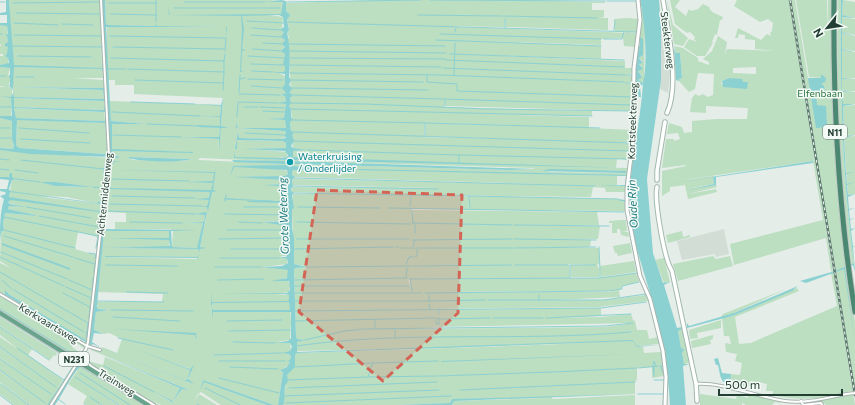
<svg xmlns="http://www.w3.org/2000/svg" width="855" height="405" font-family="Commissioner,sans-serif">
<rect width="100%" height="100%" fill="#e4ede8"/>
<path fill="#d2ddd6" d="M789,0h1l45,271 -2,1z
M661,24h4l4,32 1,18 -2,19 -8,-4z
M724,229l5,25 -13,3 -1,-3 -33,6 -5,-19z
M836,272l19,118v11l-21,-128z"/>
<path fill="#bcdec1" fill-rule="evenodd" d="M9,0h91l2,68h-18l18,1 2,9h-31l30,2 2,8 -92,-1v-20l71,1 -71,-2z
M105,0h177l-14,1 16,1 -2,12 -13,1 14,2 -1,12 2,4 -2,4 2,2 1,7 -3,5 3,3c-1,7 1,12 0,18l-6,1 6,3v8l-3,5h3l1,4 -6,2 5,1 2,2 -2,3 -4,1 5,2 -2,14 -12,1 13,1 1,7 -1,1h-46l-2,-1v-7l-1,8 49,3 1,2 -2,2 2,2 -6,2 -41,-1 -1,-7 -3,18 1,-9 47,1 3,2v5l-36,1 37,3v5l-20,2 21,1v5l-55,2 42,1 13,3 -1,5h-2l-43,1 45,3v4l-18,1 19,2 1,11 -3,9 2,3 1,10 -27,2 25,2 2,3 -1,11h-2l2,9 -6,2 6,1v5l-9,2 8,2v5l-24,3 25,3v7l-11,4h11l2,4 -1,7 -14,2 14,1 2,27 -1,18 -13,2 13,1 1,8 -6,2 6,3 -2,9 -8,5 2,1 -5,34h-4l-71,-25 -2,6 2,-4h3l61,23h-46l-20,-13 -4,3 -3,6 5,-7 18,11h-56l-9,-5 7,5h-4l-63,-40 -8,-8v-2l4,6 15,4 2,-8 75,31 -7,13 -19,-8 18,9 -1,2 11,-15 7,1 -98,-40v-2l10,3 1,-4 92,37 -6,-3 5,-16 -2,4 -23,-8 22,9 -3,10h-2l-68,-27 5,-14 -13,-6 -6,1 -9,-4 2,-18 13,-2 -11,-1 -1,-7h65l1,-8 -65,-2 6,-61h65v16l-64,1 93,1v2l4,-3 -2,-1 7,-34 -12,1 10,1 -1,7h-22l21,1 -5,25 -26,-1 1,-16 -2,-2h-56v-7h11v-9l-20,-1 6,-53 9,-2 -9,-2v-4l81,1 -81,-2v-26h34l-35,-3 -2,-20 112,4 -1,11h-16l16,1v9h-23l23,2 -1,9h-35l35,2 -1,12 3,-23h8l-8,-1 2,-29 -89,-4v-9h-19v-5h-7l-2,-33 1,-21 118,1 -68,-1 -1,-2v2l-48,-1 -2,-1zM127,157l64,2 -6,2 -52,-1zM200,158l87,4 -4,2 -85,-4zM198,254l-1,5 -92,-2h92z
M286,0h338h-122l103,2v1h-13v7h12v7l-5,1h9v12l-103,-3v-9l-1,9 -51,-1 2,1v5l1,-5 152,5 16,1v2l1,-3 13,1 -2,14 -12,-1 -1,-8 -22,1v6l-146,-5 146,6v13l-147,-5 171,7v7h8l-2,6 -5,1 6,1v6l-6,1 7,1 -2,27 -186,-5v-7l-1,8 148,4v5l-107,-2 104,3v11l43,2 -1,12h-17l16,1 -1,17 -12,-1 -1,9 -15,-1 27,1v-1v9l-272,-7 261,7v9l-5,1 -317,-9 -3,-2 2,-6h52l-54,-3 -1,-6 145,3 -119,-4 -25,-2 1,-6 10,-1 -10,-2 -1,-13 1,-2 -2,-2 -1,-9 2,-3 -1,-10 -2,-3c4,-7 0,-42 0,-55 0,-5 -3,-9 0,-14l-2,-4 2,-3 -2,-13 2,-2 -3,-4v-8l97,-3zM421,123l167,4 -162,-4 -1,13 83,3 -86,-2 2,-1 1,-13zM291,161l241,7 3,1 -26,1 -216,-6zM541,170l84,1 1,2 -74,-1z
M639,0l6,22 -1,61 -5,-2v-4l3,-1 -4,-5 4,-4 -3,-3 4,-2 -4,-4 4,-3v-16l-4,-3 3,-12 -2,-1z
M667,0l6,25 15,13 -5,8 -9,-2z
M670,0h10l-5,7 11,9 3,-7 2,2 7,-2 5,-5 6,3c2,6 8,7 14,10l-1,3h-2l-3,15 -2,-1 -3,8 1,1 -8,13h-8l-13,-9 5,-8 8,3 -3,-3 1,-2 -5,-5 -3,1 -12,-9z
M737,0h52l44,272 -2,-1 -5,-33 -92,27 -4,-21 93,-24 -10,-59 -123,18 -4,1 27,-4 1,8 -27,5 29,-4 1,2 -29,7 28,-5 1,3 -29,7 -3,-14 -15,2v4l-8,5v-25l24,-5v-1l-24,3 4,-29h8v2l6,-2 -2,-6 -11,1 2,-11 13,4 2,6 8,-1v-11l24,-2h31l1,-11 -42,-2v7l-16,-1 2,-14 3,-4 4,2 4,-2 5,3 5,-2 1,-21 -16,-1 -3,16 -6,3 -10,-11v-2l3,-1 -2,-25h-4l-2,-7 9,2 15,10v3l11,4v-3l-6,-3 9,-8 6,-15 9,6 -2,13 2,-6 49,2 -21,-2v-9l-10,-1v-4l-6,-1 -1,4h-3l3,-10 23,12 6,-6 4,2 -1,-3 2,-2 1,-8 -5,-4 -8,3 -26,-16zM756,67v7l-23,-1v-5zM729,78l14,4 -8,5 -14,-3 1,-3z
M790,0h5l13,78h17l-4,-4v4l-12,-1 -13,-77h31l1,37v-37h5v56l14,212 8,53v69z
M838,0h3c-1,88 1,175 13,263l-2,2c-14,-88 -15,-177 -14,-265z
M843,0l12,2v16l-13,-3z
M842,17l13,2v16l-13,-3z
M627,18l12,1 -1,13 -23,-1 -1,-12z
M0,25h7l1,18 -3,1 3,3v17l-8,1v-9h3v-2h-3v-8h2l-2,-2z
M842,33l13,3v15l-13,-2z
M842,50l13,2v26h-13z
M0,67l10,1 -2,8 3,2 -3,9h3l1,4 -1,26 -11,-1v-29h6l-6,-1z
M842,79h13v12h-13z
M13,87l90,3 1,9 -91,-2z
M842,92h13v12l-13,1z
M13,98l91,3 1,9 -91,-3z
M855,105v30l-11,1 -1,-30z
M14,108l90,4 1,9 -89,-3z
M0,118l12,3c0,8 3,21 1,28l-13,-1z
M17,119l88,4 3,26 -2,5 -87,-6 -3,-3z
M855,136v19l-6,1 6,-1v39l-7,1 -4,-58z
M0,150l108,8 -20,184 -78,-47 -4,-4 -1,3 -5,-2v-29l11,5 -11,-7 1,-29 3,-2 -1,-6 2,-11 32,3 -29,-7 1,-3 14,1 -14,-4v-2l3,-3 -3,-1 3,-17 3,-1 -3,-2v-3l-4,3h-8zM42,182h14l34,5 -35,-1zM41,196l25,1 35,7 -52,-6zM78,232l20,5 -2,18 -21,-6z
M294,179l331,7v6h-19l-1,-4 -12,-1 -2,10 -185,-2 4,1v10l1,-11 58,2 1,10v-11l148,3 6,2 2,10 -216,-2 2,1 1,8v-8l184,2 2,13h-81l82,1 -2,13h-50l43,1 -1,7 -57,1h66v16l-2,1 3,5v-4l34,-5 2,11 -35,5 -1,-5 -1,5h-28l-1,-12h25l-26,-1 1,14 -162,1 4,12 -2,-12 190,-1 36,-5 3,9 -18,4 1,3 -15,2 -183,1h184l11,-2 1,7 -66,3h50l42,-5 2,6 -49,6 -169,2 -1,-5v5l10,1v5l1,-5 161,-2v8l-55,2 56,-1 29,-3 2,6 2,1 2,9h10l2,9 9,-2 1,7 -22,2 6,1 1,6 17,-1 3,24 -12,2v-11l-15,1v11l-2,3v12l-84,3 2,2 82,-4v10h-219h36l2,-4 95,-3 -97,1 -2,4 -54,2h-113l4,-30 7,-9 1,-11 2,-2 151,-5 -152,3 1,-9 6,-2 -6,-1 -1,-3 -2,-66 1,-2 10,-2 -11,-2 -2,-54 2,-2 -2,-6 1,-8h50l-51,-2v-5l147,1 -146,-3 -1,-5zM633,323l-28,4 -191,2 25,-2zM580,343l-17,1 -112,4 13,-1z
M621,220h5l1,11 -5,1h6l1,5 -8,-2 -1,-6h-3v4h-5v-10h-3v-2z
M682,231l1,6 7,-2v2l-22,6 -2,-8z
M630,243l2,10 -14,3 -1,-3h-2l-2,-7z
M713,256l3,3 14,-3 3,10 -55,15 -5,-17z
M664,258l6,24 -6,1 -9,-23z
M831,273h3l21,132h-29l-5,-3 -17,2v-2l47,-8v-3c-29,7 -48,11 -78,4v-4h-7l1,-7 -9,-2 -2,5 -26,-3 1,-10 9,1 2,-12 -7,-2 2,-7 -11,-2 -1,-9 6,1 -2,-8h-5l-2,-18 10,-2 65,-28 2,3 -64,26 4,27 12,-1 11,-5 75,-32z
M786,289l-52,24 -13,4 2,-3z
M0,295l86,51 -1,3 -10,-7 -3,5 10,7 -3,5 -79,-47z
M0,317l57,36 -1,3 -2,-1 -4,5 -50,-34z
M721,320v8l-24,5 1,5 -8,1 -1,-9z
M0,327l32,22 -4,6 35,25 -11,18 14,-20 -16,27h-20l-30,-23v-11l45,32 -45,-33v-11l51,35 -51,-36v-10l57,39 -57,-40v-10l21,14 -21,-16z
M679,329h4l6,34 -5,1 -2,-12 3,-2 -4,-1 -3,-18z
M713,335v4l-3,1 1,4 -19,4 -1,-7z
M80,367h1l62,38h-23l-45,-28 43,28h-15l-4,-2 2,2h-15l-3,-2 4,-7 -19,-12z
M0,383l2,2 27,20h-15l-14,-11z
M700,394l36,5 1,-4 11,3v-4l33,7v2l-6,-1 -3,3h-26l-4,-2v2h-42z"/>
<path fill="#8cd1d2" d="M6,0h3l5,65 88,3 1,-6 1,14 -2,-7 -88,-2 -1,20 92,1v15l-1,-2 -90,-3v9l90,3 1,-6 1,9 -2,-1 -90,-4 2,10 89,3 1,-6v16l-1,-8 -88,-3 -1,25 3,3 86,6 2,-3 2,5 -7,-156h3l1,24 2,1 47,1 2,-2v2l70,1v11l-1,-11h-120l5,94 36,3h-35v25l81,3v1l-81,-2v4l9,2 -9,2v2l11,1h-9l-3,3 -2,-1v-7l-78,-3 -31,-4v-2l13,1 1,-4 -2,-6v-18l-12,-3v-2h12l-1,-18 -11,-2 11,1 2,-4 1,4 90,2 -1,-9 -90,-3 -1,4 -1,-4 -3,-1 2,-1v-7l-2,-2 2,-1v-7l-10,-1v-2l9,-2 -1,-5 -3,-2 2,-2 1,-7 -3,-1v-2l3,-2 -1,-6 -2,-1 3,-1 -1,-8 -7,-1v-2h7v-8h-7v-2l6,-1z
M282,0l6,2 -2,1v8l4,4 -3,5 2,10 -2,3c3,10 3,33 2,44l2,3 -2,5 3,3 -2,5 3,2 -3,3 1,5 -2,3 2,3v8l2,3 -3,2 1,9 3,2 -2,2 2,6 -3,5 2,2 13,2 -13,1v6l335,11 -337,-8v5l2,1 62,3 -62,1 -1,5 3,2 -3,3 1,6 -2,3 1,3h2l-2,4 2,12 -2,2v18l2,11v25l13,3 -12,1 -1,2 2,66 1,3 8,1 -8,2v10l335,-12h1l4,6 22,-1 -22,2 -4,-6 -336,12 -2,2v12l-8,8 1,6 -3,5 -1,17 -1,2h-5l5,-33 -3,-2 7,-3 3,-5 -3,-1 3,-1 1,-4 -3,-2 -6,-1 8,-2 2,-4 -2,-4h-15l13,-2 3,-3v-26h-78l-1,7v-11l1,2h77l-1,-8 -76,1 -2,3 1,-15v11h2l74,-1 1,-2v-4l-4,-1h-70l72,-1 3,-3 -1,-9h-18l16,-3 1,-8 -27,-3 21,-1 6,-3 -1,-4 -8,-2h7l2,-4 -1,-3 -6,-1 7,-3 -2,-8h2v-12l-26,-4 26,-1v-11l-2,-3 2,-4 -39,-1 -3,-2 -20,-1 -2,2 2,-6v3l21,2 2,1h39v-6l-2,-2 2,-6 -24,-2 23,-1v-4l-53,-3 51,-1 3,-2 -1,-4 -53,-3 -4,10 3,-11 55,-1v-5l-54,-2 1,-7v6l46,1 6,-1 1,-2 -3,-4 -42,-2 43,-1v-5l-3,-2 -46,-1v9h-2l3,-18 1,7 41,1 6,-1 -2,-3 2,-2 -1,-2 -49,-3v-8l1,7 2,1h47l-1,-8 -17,-1 16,-1 2,-14 -8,-1 8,-2 -1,-5 -5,-1 6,-2 -4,-5 3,-4v-10l-12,-2h11l1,-2v-4l-2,-1 2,-11 -4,-3 4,-4 -3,-3 3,-4 -4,-3 3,-5 -4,-2 4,-3 -1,-10 -4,-2 -37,1 2,13 -2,20 4,1 -4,1 -1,20 2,1h-3l2,-43 -1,-13 -72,-1 -1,-8 2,8 111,-1 2,-12h-18z
M640,0h19l2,24v56l-14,99 6,74 10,30 7,-1 -6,3 13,43 5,-1 -3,-13 4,14 -5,3 3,17 4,2 -3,2 2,12h5l-6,2 3,39h-16c-2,-41 -11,-82 -23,-122 -6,-21 -14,-42 -16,-64 -5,-46 9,-89 12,-135l-3,3 1,10h-6v-33l5,-21 -1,-7 4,3v16l-4,3 4,5 -4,1 4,5 -5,2 4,6 -4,3 5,3c5,-20 2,-62 -3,-83z
M841,0h2l-1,15 13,3 -13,-1v15l13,4 -13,-3v16l13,3 -13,-2v28h13l-13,1v12h13l-13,1 1,12h12l-12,2 1,30 11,-1 -11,3 2,35 9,-1 -9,2 1,10 8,-2 -8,3 1,10 7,-1 -7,3 1,12 6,-1 -6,2 1,9 5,-1 -5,2 1,9 4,-1 -4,3 2,15h2l-2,1 2,25 -2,-7 -8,4 10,73 -11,-73 -38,14 -6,-2 35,-10 19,-8c-12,-88 -14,-175 -13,-263z
M674,48l2,5h4l2,25 -3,1v2l-3,-1z
M821,74l5,4 -1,4 -4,2 3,2 1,6 -9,1 1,12 9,1 1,21 -11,1 -8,-50h13z
M729,78l13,1 1,3h5l-1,7 -24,-2 -1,-6z
M223,98l-2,28 8,2h-8l-2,23v-12l-38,-2h38l1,-9 -21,-1 -3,-2 24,1v-9l-20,-1h20l1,-10 -27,-2 27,1z
M127,157l64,2c-7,4 -58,3 -64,-2z
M232,160l55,1v3h-4l-49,-2z
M291,161l244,8 -26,1 -216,-6z
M813,161v2l-97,14v8l-29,5 27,-6 -1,-7 -47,7z
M109,166h2l-2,19 2,3 100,2 2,-7 -25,-1 25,-1 1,-8 -101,-3 102,2 1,-5 -3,23 4,1 -5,1 -4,19 -1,-4 -7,-1h7l2,-6 -14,-1 14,-1 1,-6 -101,-3 -4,40 93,1 -27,1 1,16 25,1 6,-25h-21l22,-1 1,-7 -11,-1 13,-2 -7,35 6,1 -6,1 -1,3 -1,-3 -94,-1 66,-2 -1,-6 -61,-2h61v-7h-65c-2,25 -5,50 -7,75l1,3 11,1 -13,2 -2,18 9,4 -9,-1 -2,9 8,5 -7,-3 -3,2 -1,-2 -87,-51 3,1v-4l5,5 79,47z
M360,169l267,6 -1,34 -2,-8h-4l-2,-2 7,1v-14h-30l30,-1 1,-9 -270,-6z
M550,169l76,2v2l-85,-2z
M10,173h2v4l4,2 -4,1 -3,9 1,2 87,12 5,-3 -1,7 -1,-3 -90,-12 -1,5 90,14 2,-3 -1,11 -1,-7 -88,-12 -3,2 2,2 16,3 -17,-1 -1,3 31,7 -34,-3 -2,11 1,6 -3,2 -1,9c0,-15 0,-28 4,-42l-4,-3 6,-2 -1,-2 -5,-1v-2h7l2,-9 -9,-1v-2h9z
M40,182h16l37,5 -38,-1z
M2,243l68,25v2l-68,-25z
M199,254l-2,6v-2l-92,-1v-1l92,1z
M798,286l-6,5 -60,25 -45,12v-5l2,3 45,-13z
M112,329l84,4 1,7 -2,-5z
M104,349l81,31h2l3,-10 -55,-21 55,20 4,-4 -6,14 6,5z
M100,354l89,36 -7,-1 -11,15 1,-2 -18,-10 19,9 7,-13z
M636,354l-195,8v-1z
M718,358l4,15 9,1 -1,11c-10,-1 -10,-12 -12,-20h-2l-2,-6z
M78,364h1l66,41 -65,-38c-11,11 -16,26 -25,38h-3z
M203,380l71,25h-7l-63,-23 -4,8z
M638,394l-184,7 -2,4h-56l54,-2 2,-4z"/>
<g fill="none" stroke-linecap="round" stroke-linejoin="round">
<path stroke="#8cd1d2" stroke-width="1" d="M156,0v22
M430,0l175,1
M607,1h29
M0,2h5
M185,2h80
M288,2l133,-2
M13,3l86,-1
M109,3h47
M174,8h106
M16,13l83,1
M111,14l45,1
M418,15l83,1
M503,16l94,2
M247,21l37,2
M287,22l350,10
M14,23l44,2
M62,24l31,1
M252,28l28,2
M505,28v-9
M614,30l1,-9
M455,32l1,-5
M0,34h2
M440,34l161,5
M14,35l87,1
M251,35l30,2
M110,36l116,2 -1,13
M604,39h18l2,-7
M436,40l165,6
M263,43l19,1
M102,44v5
M289,44l156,2
M11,46l91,1
M113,47l111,2
M252,49l29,2
M289,51l157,2
M450,54l174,6
M18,56l73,1
M248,56l36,2
M111,58l113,3v11
M290,58l155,1
M446,60l178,7
M224,61l1,-7
M251,64l32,1
M290,65l151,2
M443,68l182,7
M108,69h18
M128,69l96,3 -1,18
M252,71l21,1
M290,73l150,2 184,7
M427,75v7l30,2v7l175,6
M454,75l1,-32
M627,75h5
M0,76h6
M16,77h18
M240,79l5,-1
M248,79l36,1
M135,80l88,3
M291,80l132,2
M626,83h7
M251,86l31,2
M292,88l136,2
M239,92l1,-17
M239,94l41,1
M293,95l149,4
M443,99l188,6
M131,102l64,2
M291,103l74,1 122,5 144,2
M445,106v-6
M0,107h12
M244,107h14
M260,107l25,1
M291,109l133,3
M263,111l22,1
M112,112l88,4
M425,112l167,4
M237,117l1,-15 40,1
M293,120l132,3
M147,124l51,2
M0,128h10
M19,128l70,5
M292,132l339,11
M245,133l39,2
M113,135l68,2
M425,136v-13l175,5
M0,138h11
M21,139l69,4
M293,141l337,10
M307,150l152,5v7
M459,155l170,4
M0,159l9,1
M21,160l83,9 2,-8
M0,169l9,1
M15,170l23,3
M104,175v-6
M294,178l301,8
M16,179l24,3
M112,179l77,2
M293,186l145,3
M93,187l10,1
M294,193l109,2
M406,195l63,1
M112,196l83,2
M226,199l47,2
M225,201l1,-6
M109,204l93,2
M410,206l1,-11
M26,207l65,11
M244,207h42
M298,207l82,1
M470,207l-1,-11 149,3
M389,208l235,4
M412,210l1,13
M107,211l88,3
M225,214l63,1
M39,216l60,11 -1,4
M4,217l94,19 -2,12
M130,222l52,1
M239,222l23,1
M297,222l113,2
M412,223l100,2
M415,224v9
M514,225l95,1
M4,230l71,18
M227,230h61
M4,236l69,21
M219,239l68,-1
M297,239h112
M514,239l82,1
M412,240l100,-1
M413,246l2,-6
M396,247h3
M599,247l1,23
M401,248h14
M417,248h96
M515,248l81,-1
M231,249h51
M294,249l100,-2
M1,252l66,27
M89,253l7,1 -1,4
M0,257l64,29
M415,257l2,-1v-7
M75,258l20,6 -1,8
M220,258h59
M406,264l3,-7h4
M106,265l71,1
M515,265h53
M414,266l97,-1
M215,267h46
M307,267l105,-1
M0,272l88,51 -2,15
M406,277l1,-9
M570,277v-12h25
M600,277v-4
M409,279l191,-1 37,-5
M410,279l2,12
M2,280l10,9
M69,280l23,10
M218,280l46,-1
M295,280l112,-2
M294,286h115
M66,287l25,11v3
M14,290l70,42
M127,292l41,1
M63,293l27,14 -1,11
M92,293l1,-15
M295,293h127
M425,293l183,-2 14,-2v-3l17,-4
M539,295v5
M488,300h116l42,-6
M96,301l68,1
M293,301h136v-6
M429,301l56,-1
M429,304l1,5
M0,309l78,48
M111,310l82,1
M295,311l306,-3 45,-6
M439,314v-5
M0,316l62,39
M113,317l67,4
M439,318l-3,1v5h3
M493,318h50
M546,318l85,-4
M375,320v7
M227,321l55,-1
M295,321l140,-3
M439,324v-5l51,-1
M0,327l49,33
M395,330v8
M229,331l61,-1
M118,338l55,12
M305,340l39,-9 20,-2 241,-3 28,-3
M233,342l42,1
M296,346c111,-16 224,-4 335,-14
M0,347l56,40
M17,348l47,32
M214,355l68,-2
M0,359l51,35
M219,361h66
M373,363l65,-2
M104,366l50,26
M660,366h3
M661,366l1,6h1
M230,367l48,2
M295,367l78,-4 -3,6
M653,367l1,-6 2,5
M653,367l1,9
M654,367v6
M639,368l19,-2
M0,370l45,33
M554,372l83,-4
M80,373l50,32
M439,376l114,-4
M75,377l44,28
M369,377l68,-1
M219,378l60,15
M287,380l81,-3 2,-6
M654,380h10
M1,384l28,21
M205,388l35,17
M289,388l148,-6
M460,390l175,-8
M638,394h26l-1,11
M0,395l13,10
M284,396l155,-6
M90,397l12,8
M58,399l7,5
M51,400l21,-32
M286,403l165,-7
M197,404l2,1
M48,405l2,-4
M84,405h1"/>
<defs>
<path id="minor" d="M0,294l87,52 13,4
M81,356l10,10 63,39
M696,384c26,-2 62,13 89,17 20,3 41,-3 61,-7
M801,401l2,4 18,-2 1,2
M51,405l35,-56 2,-7 21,-186 -8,-156"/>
<path id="tertiary" d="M638,0l2,20 -6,48 -1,72 -6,49v21l13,66 10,23 13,52 3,26 -1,28"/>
<path id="secondary" d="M663,0c5,30 17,85 4,113
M657,180v-9l8,-49
M657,187c-3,13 7,70 14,82
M672,271l24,113
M696,382l1,19"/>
<path id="primary" d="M0,313l148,92"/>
<path id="trunk" d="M834,0c-1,105 4,208 21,312"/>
</defs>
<use href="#minor" stroke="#a6b5ae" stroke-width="4"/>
<use href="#tertiary" stroke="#a6b5ae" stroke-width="5"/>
<use href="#secondary" stroke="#a2b9ae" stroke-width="5.5"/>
<use href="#primary" stroke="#c1c9c6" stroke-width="6"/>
<use href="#trunk" stroke="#c1c9c6" stroke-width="7"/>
<use href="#minor" stroke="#fff" stroke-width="2"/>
<use href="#tertiary" stroke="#fff" stroke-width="3"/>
<use href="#secondary" stroke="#fff" stroke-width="3.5"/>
<use href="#primary" stroke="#68a38c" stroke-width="4"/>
<use href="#trunk" stroke="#4b8871" stroke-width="5"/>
<defs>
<path id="rail" d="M790,0l65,395"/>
</defs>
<use href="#rail" stroke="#5d7a6f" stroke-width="2.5"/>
<use href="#rail" stroke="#f4faf6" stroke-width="1" stroke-dasharray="3" stroke-linecap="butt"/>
<defs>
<path id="minor-bridge" d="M846,394l9,-1"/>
</defs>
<use href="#minor-bridge" stroke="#a6b5ae" stroke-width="4" stroke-linecap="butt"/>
<use href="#minor-bridge" stroke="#fff" stroke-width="2"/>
</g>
<path fill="#d46556" fill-opacity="0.2" stroke="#d46556" stroke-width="3" stroke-dasharray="8 5" stroke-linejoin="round" d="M317,190l145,5 -4,118 -75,68 -84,-69z"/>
<circle fill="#0f9aa8" stroke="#f4faf6" stroke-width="1.5" cx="290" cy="162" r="4"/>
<g text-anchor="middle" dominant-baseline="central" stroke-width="3" stroke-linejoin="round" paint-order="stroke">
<g fill="#f4faf6" stroke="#62776e" stroke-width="1">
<rect x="823" y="125" width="24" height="14" rx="3"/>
<rect x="59" y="352" width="30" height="14" rx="3"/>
</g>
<g font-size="9" font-weight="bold" fill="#233f34">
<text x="835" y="132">N11</text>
<text x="74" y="359">N231</text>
</g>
<g font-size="10" fill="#233f34" stroke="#f4faf6">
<text transform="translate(668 40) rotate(83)">Steekterweg</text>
<text transform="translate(632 121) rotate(-88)">Kortsteekterweg</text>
<text transform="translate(104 194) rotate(-84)">Achtermiddenweg</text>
<text transform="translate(49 323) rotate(31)">Kerkvaartsweg</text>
<text transform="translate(117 382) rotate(32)">Treinweg</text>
</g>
<g font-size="10" fill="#2c773f" stroke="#f4faf6">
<text x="820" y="93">Elfenbaan</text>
</g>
<g font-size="10" fill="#0d838f" stroke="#f4faf6" text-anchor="start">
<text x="298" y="156">Waterkruising<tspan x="298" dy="12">/ Onderlijder</tspan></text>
</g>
<g font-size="11" font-style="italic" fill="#1c797c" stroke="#f4faf6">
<text transform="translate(632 204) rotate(-93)">Oude Rijn</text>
<text transform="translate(283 216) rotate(-92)">Grote Wetering</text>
</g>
</g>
<g transform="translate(827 28) rotate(240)" stroke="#f4faf6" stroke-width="3" paint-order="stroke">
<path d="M0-3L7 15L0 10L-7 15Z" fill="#233f34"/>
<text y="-6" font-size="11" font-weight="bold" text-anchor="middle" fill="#233f34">N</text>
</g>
<path d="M719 389v6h123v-6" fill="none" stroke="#233f34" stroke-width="2"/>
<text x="725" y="389" font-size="12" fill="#233f34" stroke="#f4faf6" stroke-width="3" paint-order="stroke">500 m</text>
</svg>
